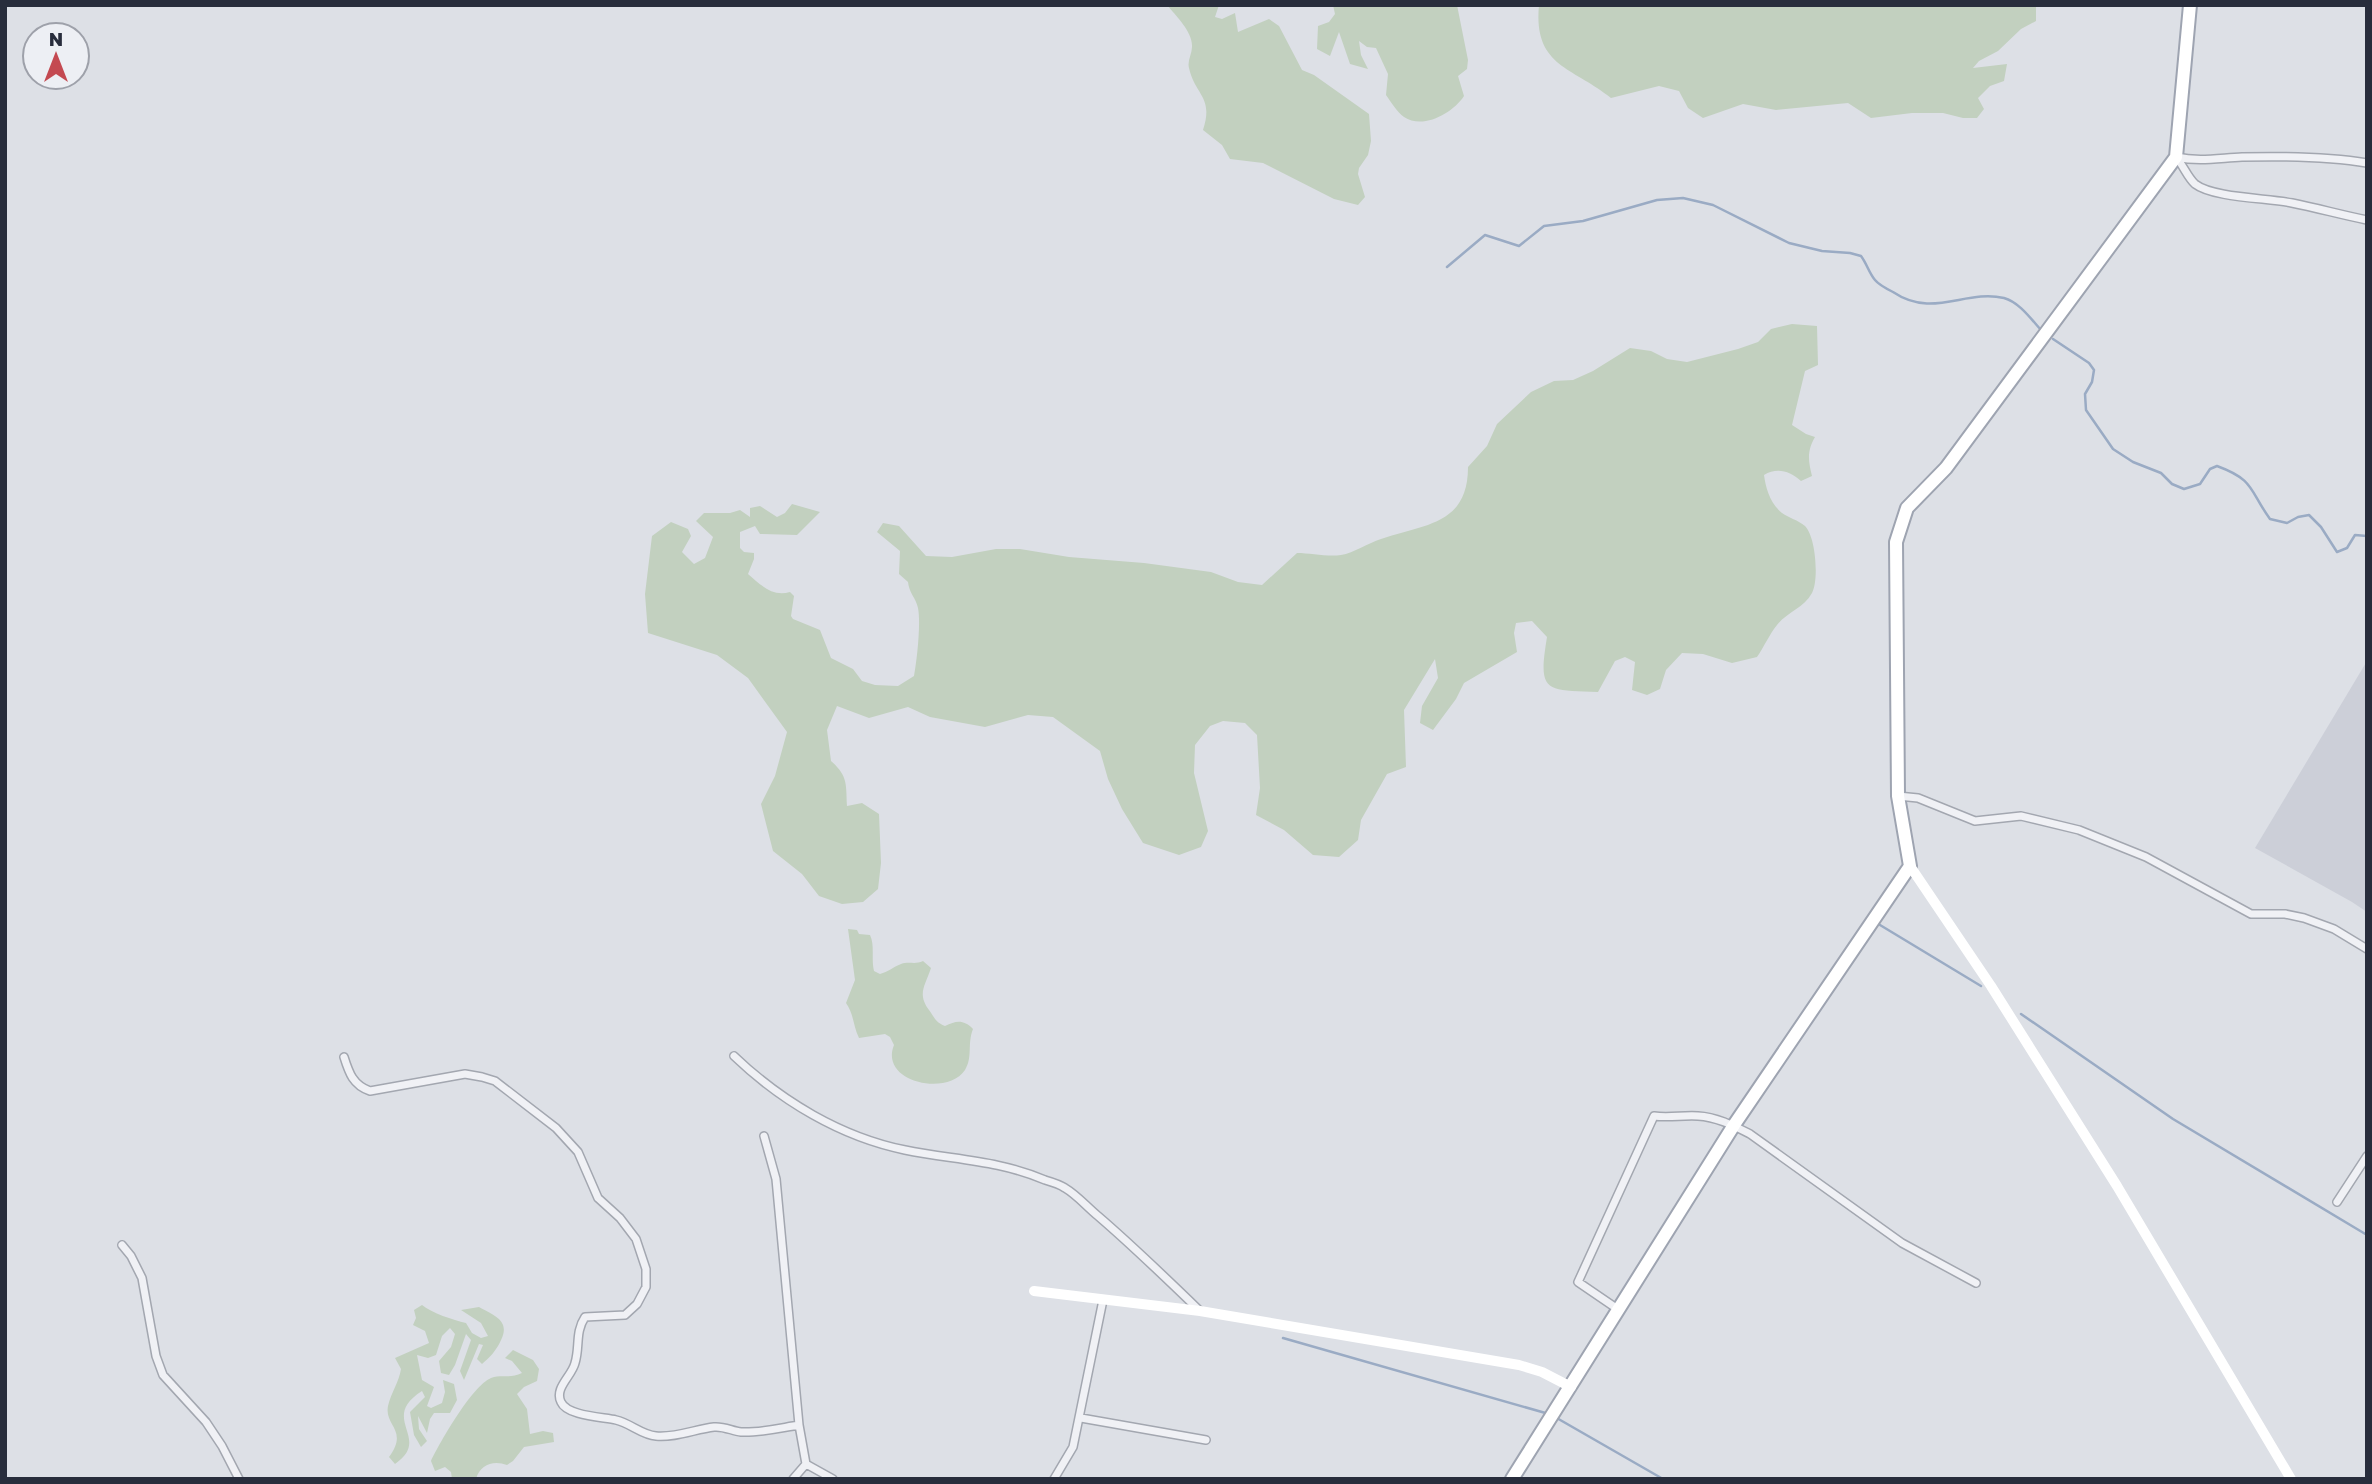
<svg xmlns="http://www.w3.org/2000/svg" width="2372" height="1484" font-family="'Golos Text',sans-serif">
<rect width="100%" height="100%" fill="#dde0e6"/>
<path fill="#cccfd8" d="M2367,661v251l-15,-10 -97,-54z"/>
<path fill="#c2d0bf" d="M1167,5h37l1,2 1,-2h13l-4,12 7,2 13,-6 3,19 31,-13 10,7 23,44 12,5 55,39 2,27 -3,14 -9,13 -1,6 7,23 -7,8 -24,-6 -71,-36 -33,-4 -8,-14 -19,-15c11,-33 -8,-35 -14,-62 -2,-7 3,-14 3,-21 1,-15 -16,-31 -25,-42z
M1333,5h124l11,55 -1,9 -9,7 6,20c-11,17 -41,34 -60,21 -7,-5 -13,-15 -18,-22l2,-21 -12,-26 -9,-1 -8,-6 2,14 7,14 -18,-5 -11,-32 -9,24 -13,-7 1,-23 11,-4 6,-8z
M1539,5h497v16l-15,8 -23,22 -19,10 -6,7 34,-4 -3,17 -14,5 -12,12 6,11 -7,9h-14l-20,-5h-31l-41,5 -23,-15 -72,7 -33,-6 -40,14 -15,-10 -9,-17 -20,-5 -48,12c-38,-31 -78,-31 -72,-93z
M1792,324l25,2 1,39 -13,6 -13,54 14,9 9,3c-8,14 -7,23 -3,39l-11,5c-11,-10 -24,-14 -37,-6 2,14 6,28 18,38 7,5 16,7 23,13 11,11 14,54 7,67 -8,15 -25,19 -35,32 -8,10 -13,22 -20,32l-25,6 -29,-9 -21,-1 -16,17 -6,19 -13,6 -15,-5 3,-28 -10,-5 -10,4 -17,31c-54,-2 -60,0 -51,-55l-15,-16 -16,2 -2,10 3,19 -53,31 -8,16 -23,31 -13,-7 2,-17 16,-28 -3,-19 -31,51 2,57 -19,7 -26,46 -3,20 -19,17 -26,-2 -29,-25 -28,-15 4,-27 -3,-53 -12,-12 -22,-2 -13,5 -15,19 -1,28 14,58 -7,16 -22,8 -36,-12 -21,-34 -14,-30 -8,-28 -47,-34 -25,-2 -43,12 -55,-10 -22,-10 -39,11 -32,-12 -10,24 4,31c17,15 15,23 16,45l15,-3 17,11 2,49 -3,26 -15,13 -21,2 -23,-8 -17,-22 -29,-23 -12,-47 14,-28 12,-44 -39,-54 -31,-23 -69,-22 -3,-39 7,-58 19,-14 17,7 3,7 -9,16 12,12 11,-6 8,-21 -17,-16 8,-8h26l10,-3 10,7v-9l10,-2 17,11 8,-4 7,-9 28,8 -23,23 -37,-1 -5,-8 -15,6v16l4,4 10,1v6l-6,15c13,11 24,23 42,18l4,4 -3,20 2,3 27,11 11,28 22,11 9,12 13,4 23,1 16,-10c3,-16 7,-53 4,-68 -2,-10 -9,-15 -10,-26l-9,-8 1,-23 -23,-19 6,-9 16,3 27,30 26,1 44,-8h24l49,8 75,6 67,9 27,10 24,3 35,-32c13,0 31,4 44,2 13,-2 27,-12 40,-16 44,-15 87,-14 87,-72l19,-21 10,-22 34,-32 23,-11 19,-1 20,-9 37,-23 21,3 16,8 20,3 51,-13 20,-7 13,-13z
M848,929l9,1 2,4 11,1c5,10 1,24 4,36l6,3c8,-2 13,-7 21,-10 8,-3 14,1 22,-3l8,7c-6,18 -14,26 -2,42 6,8 6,12 16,16 11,-5 18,-7 28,3 -6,15 0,28 -8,41 -18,27 -86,12 -71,-25l-4,-8 -5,-3 -26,4c-6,-12 -5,-24 -13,-35l9,-23z
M422,1305c10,8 31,15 44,18l6,10 9,5 7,-2 -7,-13 -20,-13 18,-3c20,11 33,15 19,39 -5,8 -9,12 -16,18l-5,-5 6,-14 -4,-1 -15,36 -4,-9 11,-31 -5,-6 -11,31 -6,10 -8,-2 -2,-12 12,-14 4,-13 -5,-6 -8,8 -6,19 -8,3 -11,-3 5,25 12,7 -7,19 4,2 11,-5 3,-11 -2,-12 11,4 3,16 -7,13h-16l-4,6 -3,14 -9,-17 1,13 8,12 -6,6 -7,-12 -4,-23 15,-15 -3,-6c-44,28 11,47 -27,73l-6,-7c20,-27 -5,-31 -1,-51 3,-13 11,-24 13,-37l-6,-11 34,-15 -4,-12 -12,-6 3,-7 -2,-8z
M513,1350l20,10 6,9 -2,12 -13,6 -7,7 10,15 3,25 13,-3 10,2 1,9 -30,5 -11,14 -6,4c-13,-5 -27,-1 -31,14h-24l-1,-7 -6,-5 -10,4 -4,-10c9,-19 41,-75 60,-83 10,-4 19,1 31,-5l-10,-12 -7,-3z"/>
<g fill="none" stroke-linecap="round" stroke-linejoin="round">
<path stroke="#9aabc4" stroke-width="2.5" d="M1447,267l38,-32 34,11 25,-20 39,-5 74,-21 26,-2 30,7 76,38 33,8 28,2 11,3c6,8 8,17 14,24 4,5 12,9 18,12 40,27 72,-3 111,6 15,4 27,21 37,32
M2053,339l36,24 5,7 -2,12 -7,12 1,16 27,39 20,13 28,11 11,11 12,5 16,-5 10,-15 7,-3c38,14 32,24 53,53l17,4 11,-6 11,-2 12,12 16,25 10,-4 8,-13 12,1
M1880,925l101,61
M2021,1014l152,105 194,116
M1283,1338l266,76
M1555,1417l108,62"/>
<defs>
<path id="street" d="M2367,163c-41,-7 -84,-7 -125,-6 -23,1 -43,5 -66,0 7,8 12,21 19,27 18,14 74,14 97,19 25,5 50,12 75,17
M1898,796l20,2 57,23 46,-5 58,14 67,27 105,57h34l19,4 30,11 33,20
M734,1056c47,45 107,81 171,94 49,10 93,10 140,30 7,2 14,4 20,8 12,7 22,19 33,28 35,30 68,62 101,94
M344,1057c5,16 9,28 26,34l95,-17 17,3 13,4 61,47 22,24 20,46 22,20 16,21 10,30v18l-9,17 -12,11 -40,2c-10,15 -5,30 -10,46 -3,13 -21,25 -14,39 6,14 42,15 55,18 14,3 26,15 40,16 19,2 40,-7 58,-9 10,-1 18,4 27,5 19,1 39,-4 58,-7
M764,1136l12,43 23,246 7,39 27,15
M2337,1202l30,-46
M122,1245l9,11 11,22 14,78 7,19 43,47 16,24 17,33
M1619,1310l-41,-28 76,-166c15,2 29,-1 44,0 19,1 36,10 52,18l152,109 74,40
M1081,1418l125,22
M793,1479l13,-15
M1054,1479l19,-32 30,-147"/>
<path id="primary" d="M1512,1479l222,-354 176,-259 -12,-70 -2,-254 11,-34 39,-40 230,-311 14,-152"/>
</defs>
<use href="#street" stroke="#a3a7b0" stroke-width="10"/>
<use href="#primary" stroke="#9ea4b1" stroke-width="16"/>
<use href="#street" stroke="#f0f1f5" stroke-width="7"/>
<path stroke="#fff" stroke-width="10" d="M1910,866l81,120 126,200 174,293
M1034,1291l166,20 319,54 23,7 29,15"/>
<use href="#primary" stroke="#fff" stroke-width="12"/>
</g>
<rect width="2372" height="1484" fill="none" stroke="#282d3c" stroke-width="14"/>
<g transform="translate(56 56)"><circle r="33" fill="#edeff4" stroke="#9ea1aa" stroke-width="2"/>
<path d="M0-5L12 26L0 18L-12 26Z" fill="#c44951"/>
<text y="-10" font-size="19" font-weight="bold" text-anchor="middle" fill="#282d3c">N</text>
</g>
</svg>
